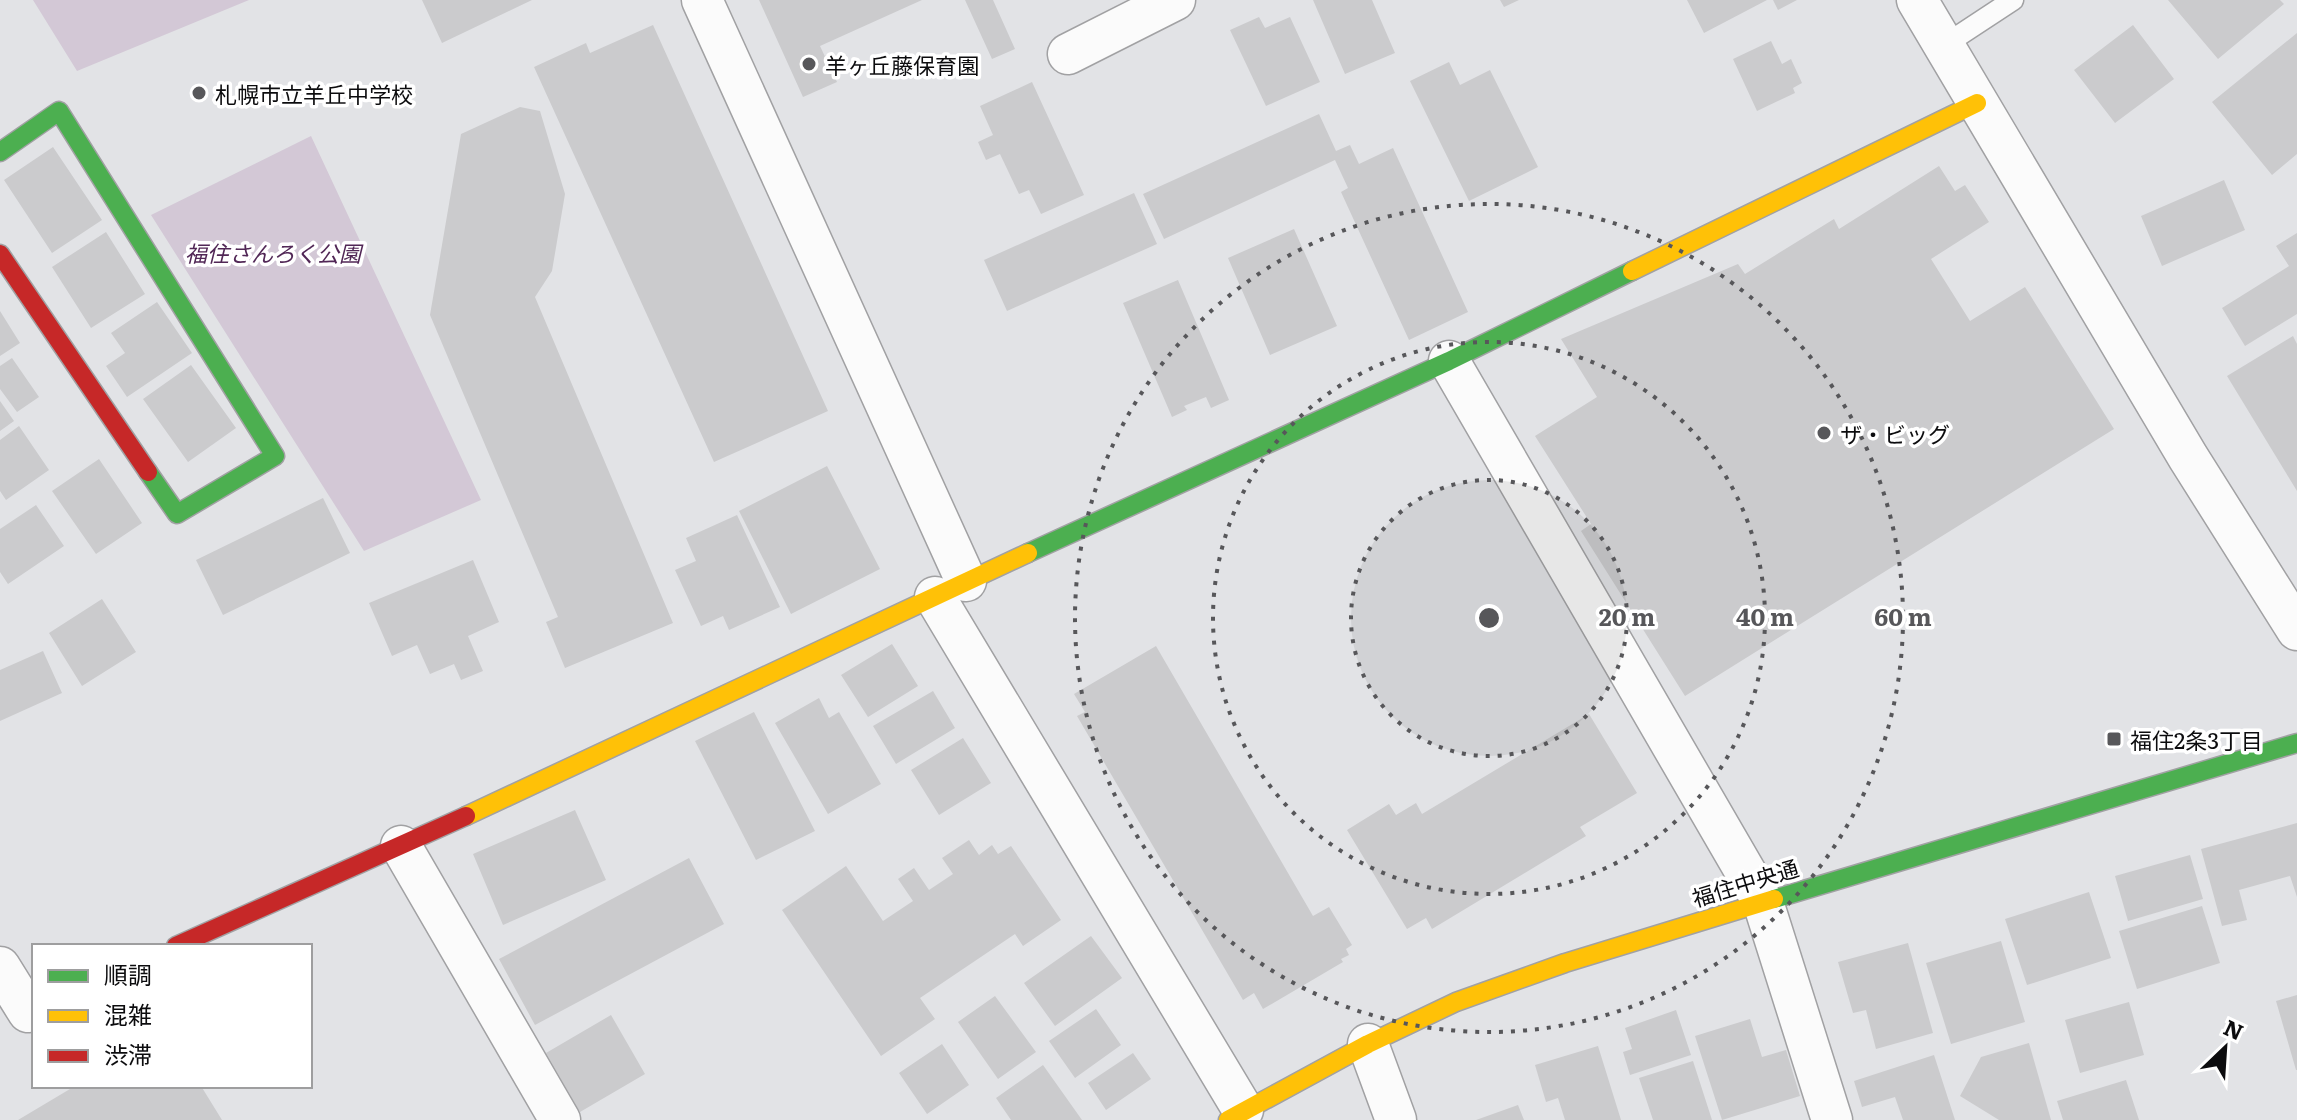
<svg xmlns="http://www.w3.org/2000/svg" width="2297" height="1120" font-family="Literata,'Noto Sans JP',serif">
<rect width="100%" height="100%" fill="#e2e3e6"/>
<path fill="#d3c8d6" d="M33,0h216l-172,71z
M311,136l170,364 -117,51 -213,-336z"/>
<path fill="#cbcbcd" d="M422,0h110l-90,43z
M759,0h163l-102,46 17,36 -34,15z
M965,0h28l22,49 -23,10z
M1313,0h59l23,53 -50,21z
M1500,0h19l-15,7z
M1687,0h80l-63,33z
M1773,0h24l-19,10z
M2168,0h112l4,4 -66,55z
M1259,17l6,11 25,-11 30,65 -54,24 -36,-76z
M653,25l175,386 -114,51 -180,-395 52,-24 4,10z
M2133,25l41,54 -59,44 -41,-53z
M2297,33v121l-25,21 -60,-73z
M1771,41l11,23 9,-5 11,24 -9,5 2,5 -38,18 -24,-52z
M1449,62l11,23 30,-15 48,97 -69,34 -59,-120z
M1032,82l52,113 -43,19 -12,-24 -10,4 -19,-40 -14,6 -8,-18 15,-7 -13,-29z
M520,107l20,4 25,83 -13,77 -17,26 138,326 -108,45 -19,-46 12,-5 -128,-302 31,-181z
M1319,114l17,37 14,-6 9,19 34,-16 75,164 -59,28 -68,-148 7,-4 -13,-28 -171,79 -21,-45z
M53,147l49,73 -50,33 -48,-73z
M1939,166l16,25 10,-6 24,37 -58,37 39,62 55,-34 89,142 -429,267 -104,-165 10,-7 -56,-88 62,-39 -36,-58 177,-75 7,10 89,-55 5,10z
M2224,180l21,50 -83,36 -21,-50z
M1134,193l23,51 -150,67 -23,-51z
M1294,229l43,97 -67,29 -42,-97z
M106,232l39,62 -54,34 -39,-61z
M2297,233v81l-52,32 -23,-38 67,-42 -13,-20z
M1178,280l51,120 -18,8 -5,-11 -22,9 3,4 -15,7 -49,-114z
M157,302l35,51 -65,44 -21,-31 19,-13 -14,-20z
M0,311l20,32 -20,13z
M2293,336l4,8v147l-70,-115z
M12,358l27,39 -22,15 -17,-23v-23z
M191,365l45,63 -48,34 -45,-63z
M0,401l14,20 -14,10z
M19,426l30,44 -43,30 -6,-9v-51z
M99,459l43,64 -46,31 -44,-63z
M827,466l53,103 -89,45 -52,-103z
M323,498l27,55 -127,62 -27,-55z
M36,505l28,41 -56,38 -8,-12v-43z
M737,515l43,92 -51,23 -6,-14 -22,10 -26,-56 21,-9 -10,-23z
M473,560l26,62 -31,14 15,35 -22,9 -7,-16 -24,10 -13,-29 -25,11 -23,-53z
M102,599l34,53 -54,34 -33,-53z
M892,644l26,42 -50,31 -27,-42z
M1156,646l157,270 16,-9 23,38 -6,4 3,6 -8,4 2,3 -80,47 -9,-16 -11,7 -166,-284 8,-4 -11,-18z
M43,651l19,42 -62,28v-51z
M933,691l22,37 -59,36 -23,-38z
M819,698l10,20 10,-6 42,72 -53,30 -53,-91z
M754,712l61,119 -59,29 -61,-119z
M1589,714l48,79 -57,34 6,9 -154,93 -6,-11 -19,11 -60,-99 42,-26 7,11 20,-12 6,11z
M963,738l28,45 -52,32 -28,-45z
M575,810l31,70 -103,45 -30,-71z
M2297,823v74l-7,-21 -51,14 8,30 -25,6 -21,-77z
M969,840l10,15 13,-10 6,9 13,-8 50,74 -38,26 -8,-12 -95,64 15,21 -54,37 -99,-146 64,-44 37,55 30,-20 -15,-22 16,-11 15,22 24,-16 -11,-16z
M2190,855l13,44 -75,22 -13,-45z
M689,858l35,66 -189,101 -36,-66z
M2089,892l22,66 -84,27 -22,-66z
M2202,906l18,57 -83,26 -18,-58z
M1091,936l31,42 -67,48 -31,-43z
M2001,941l24,81 -74,22 -25,-81z
M1908,943l25,90 -57,16 -10,-39 -13,3 -15,-51z
M2297,995v75h-1l-20,-69z
M995,996l41,56 -38,27 -40,-57z
M2129,1002l15,53 -64,18 -15,-53z
M1096,1009l25,36 -46,33 -26,-37z
M1676,1010l15,45 -61,20 -7,-23 9,-3 -7,-21z
M611,1015l34,59 -65,38 -34,-59z
M1750,1019l12,38 24,-7 14,46 -78,24 -27,-84z
M2029,1043l22,77h-52l-39,-24 21,-39z
M942,1044l27,41 -42,29 -28,-41z
M1598,1046l23,74h-56l-7,-22 -12,4 -11,-37z
M1133,1053l18,26 -45,31 -18,-27z
M1934,1055l21,65h-52l-8,-23 -33,10 -8,-26z
M1693,1061l19,59h-59l-14,-42z
M1043,1065l39,55h-71l-15,-22z
M2126,1080l13,40h-76l-6,-19z
M75,1086h126l21,34h-204z
M1518,1105l6,15h-48z"/>
<g fill="none" stroke-linecap="round" stroke-linejoin="round">
<defs>
<path id="lane" d="M1943,46l70,-46"/>
<path id="street" d="M702,0l264,581
M1917,0l271,457 109,173
M1068,54l107,-54
M1449,361l314,541 69,218
M935,597l308,513
M401,846l159,274
M0,967l28,45
M1368,1044l28,76"/>
<path id="fast" d="M0,152l59,-41 216,345 -98,58 -29,-42
M1028,553l421,-192 183,-90
M1774,899l523,-156"/>
<path id="slow" d="M1632,271l345,-168
M466,816l562,-263
M1228,1120l140,-76 88,-42 109,-39 209,-64"/>
<path id="jam" d="M0,254l148,218
M176,946l290,-130"/>
</defs>
<use href="#lane" stroke="#a1a1a3" stroke-width="23"/>
<use href="#street" stroke="#a1a1a3" stroke-width="43"/>
<use href="#fast" stroke="#a1a1a3" stroke-width="21"/>
<use href="#slow" stroke="#a1a1a3" stroke-width="21"/>
<use href="#jam" stroke="#a1a1a3" stroke-width="21"/>
<use href="#lane" stroke="#fbfbfb" stroke-width="20"/>
<use href="#street" stroke="#fbfbfb" stroke-width="40"/>
<use href="#fast" stroke="#4caf50" stroke-width="18"/>
<use href="#slow" stroke="#ffc107" stroke-width="18"/>
<use href="#jam" stroke="#c62828" stroke-width="18"/>
</g>
<circle cx="1489" cy="618" r="138" fill="#57575a" fill-opacity=".12"/>
<g fill="none" stroke="#57575a" stroke-width="4" stroke-dasharray="4 8">
<circle cx="1489" cy="618" r="138"/>
<circle cx="1489" cy="618" r="276"/>
<circle cx="1489" cy="618" r="414"/>
</g>
<g fill="#57575a" stroke="#fff" stroke-width="3">
<circle cx="809" cy="64" r="8"/>
<circle cx="199" cy="93" r="8"/>
<circle cx="1824" cy="433" r="8"/>
<rect x="2106" y="731" width="16" height="16" rx="4"/>
</g>
<g text-anchor="middle" dominant-baseline="central" stroke-width="7" stroke-linejoin="round" paint-order="stroke">
<g font-size="22" fill="#0c0c0e" stroke="#fff" text-anchor="start">
<text x="825" y="64">羊ヶ丘藤保育園</text>
<text x="215" y="93">札幌市立羊丘中学校</text>
<text x="1840" y="433">ザ・ビッグ</text>
<text x="2130" y="739">福住2条3丁目</text>
</g>
<g font-size="22" font-style="italic" fill="#512756" stroke="#fff">
<text x="273" y="252">福住さんろく公園</text>
</g>
<g font-size="22" fill="#0c0c0e" stroke="#fff">
<text transform="translate(1745 882) rotate(-17)">福住中央通</text>
</g>
</g>
<circle cx="1489" cy="618" r="12" fill="#57575a" stroke="#fff" stroke-width="4"/>
<g font-size="24" text-anchor="middle" font-weight="bold" fill="#57575a" stroke="#fff" stroke-width="7" stroke-linejoin="round" paint-order="stroke">
<text x="1627" y="626">20 m</text>
<text x="1765" y="626">40 m</text>
<text x="1903" y="626">60 m</text>
</g>
<rect x="32" y="944" width="280" height="144" fill="#ffffff" stroke="#9e9e9f" stroke-width="2"/>
<rect x="48" y="970" width="40" height="12" fill="#4caf50" stroke="#9e9e9f" stroke-width="2"/>
<text x="104" y="984" font-size="24" fill="#0c0c0e">順調</text>
<rect x="48" y="1010" width="40" height="12" fill="#ffc107" stroke="#9e9e9f" stroke-width="2"/>
<text x="104" y="1024" font-size="24" fill="#0c0c0e">混雑</text>
<rect x="48" y="1050" width="40" height="12" fill="#c62828" stroke="#9e9e9f" stroke-width="2"/>
<text x="104" y="1064" font-size="24" fill="#0c0c0e">渋滞</text>
<g transform="translate(2225 1048) rotate(25)" stroke="#ffffff" stroke-width="6" paint-order="stroke">
<path d="M0-6L14 30L0 20L-14 30Z" fill="#0c0c0e"/>
<text y="-12" font-size="22" font-weight="bold" text-anchor="middle" fill="#0c0c0e">N</text>
</g>
</svg>
